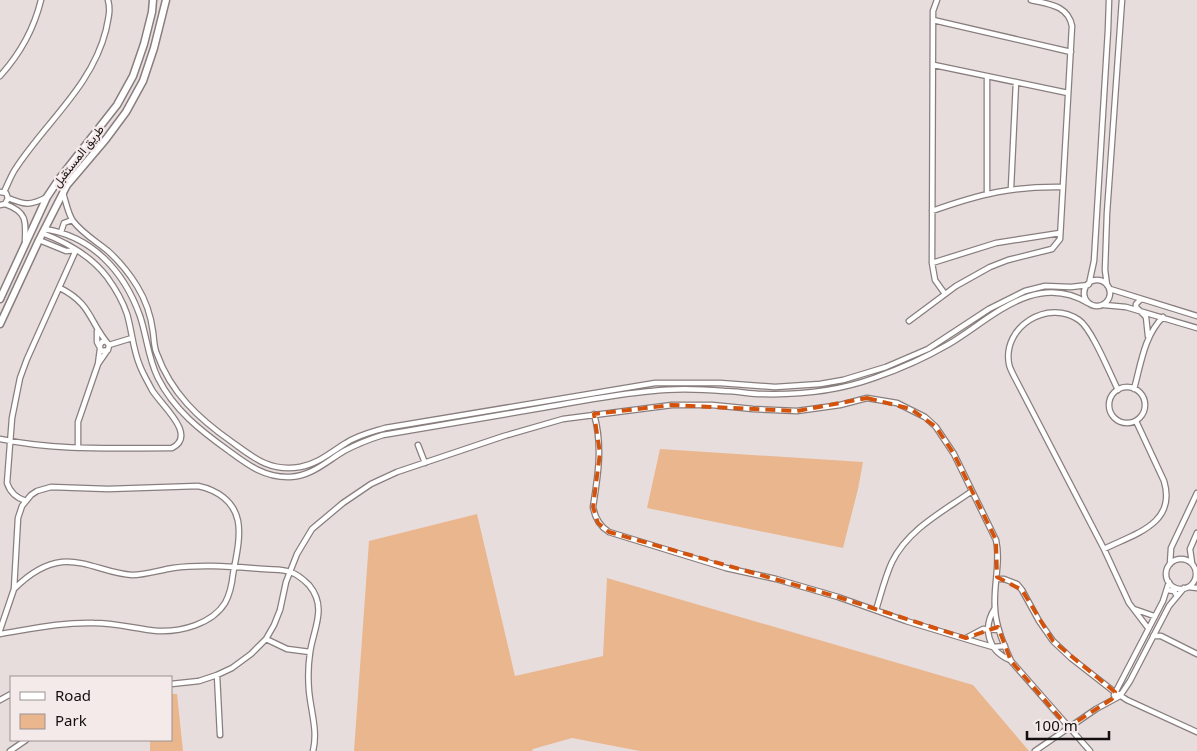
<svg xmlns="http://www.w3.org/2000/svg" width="1197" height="751" font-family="'Noto Sans',Vazirmatn,sans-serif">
<rect width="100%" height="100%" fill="#e8dddd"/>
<path fill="#eab68e" d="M660,449l203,13 -5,27 -15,59 -196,-40z
M477,514l38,162 88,-20 4,-78 366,107 56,66h-389l-68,-13 -39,11 -1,2h-178l15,-210z
M171,694h6l6,57h-33v-11h21z"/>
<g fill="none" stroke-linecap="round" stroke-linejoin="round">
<defs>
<path id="minor" d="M937,0l-4,11 -1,252 3,17 10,14
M933,20l138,32
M934,65l134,28
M0,76c20,-22 34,-47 41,-76
M987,76v117
M1011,188l5,-106
M0,192l6,1 2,5 -3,6 -5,1
M4,192c4,-8 7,-17 12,-24 30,-46 76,-82 90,-138 2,-11 5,-19 2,-30
M63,193c3,9 5,21 10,28 10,13 23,20 35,30 11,10 21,22 29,35 8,13 14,30 16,46 1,7 1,16 4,22 14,39 42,65 75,88 22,16 38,30 68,25 18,-3 31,-15 46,-24 12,-8 26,-11 39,-15l270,-45h65l55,4 45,-3 23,-4 43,-13 42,-18 61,-40 36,-18 20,-5 26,1 17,-2
M8,198c17,7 22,8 39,-1
M5,204c22,8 21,17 20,37
M932,211c48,-17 80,-25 131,-24
M44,229c48,7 80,42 96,87 7,21 8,42 18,62 16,32 43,53 71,73 19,14 36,27 61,26 22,-1 37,-16 54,-26 13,-7 26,-12 39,-16 55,-9 110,-19 164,-28 35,-6 70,-13 105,-16 24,-3 48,-2 72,0 13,0 25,3 38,3 37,1 76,-3 112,-16 26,-9 51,-20 75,-34 42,-25 86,-73 139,-41
M61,232l3,-9 8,-3
M39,240l27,11 10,-1
M932,263l64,-20 64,-10
M1084 293a13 13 0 1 1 26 0a13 13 0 1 1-26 0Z
M1089,284l5,-23 14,-231 1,-30
M1107,285l-2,-15 2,-57 15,-213
M60,288c32,16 29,34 49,57l-1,5 -5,1 -3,-2v-4l2,-3 3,-1
M1110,289l87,27
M1141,299l-5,5v3l10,10 2,19
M1104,305l22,2 71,21
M909,321l47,-35 34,-19 18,-7 44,-11 8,-10 12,-213c-4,-21 -24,-22 -41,-26
M97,331v11l2,4
M109,345l23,-7
M98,364l9,-13
M1109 405a18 18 0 1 1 36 0a18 18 0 1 1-36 0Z
M1134,389c7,-25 10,-53 29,-72
M1118,390c-8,-16 -26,-61 -39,-70 -31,-22 -77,7 -70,44 1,5 4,10 6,14l89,171 25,54 19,25
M594,414c9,32 4,61 -1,93 2,11 6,19 16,25l117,36 50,11 62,18 68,24 73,22 14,4 12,-1
M0,439c56,12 115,9 172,9 26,-13 -11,-43 -20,-58 -4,-8 -9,-16 -12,-24 -7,-16 -8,-35 -13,-52 -4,-12 -12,-26 -20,-37 -16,-21 -41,-35 -65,-44
M418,445l7,18
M78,448v-26l20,-58 2,-15
M26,501c-10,-3 -16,-9 -19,-18l5,-65 8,-40 7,-19 49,-109
M1104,549c30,-15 73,-25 60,-68l-28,-60
M1166 574a15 15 0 1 1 30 0a15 15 0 1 1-30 0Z
M1192,563l-2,-14 7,-16
M1170,564l1,-16 26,-55
M997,579h7l13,5 5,6 17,31 14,20 18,17 41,32 15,10 70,32
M1188,587l9,1
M14,589c14,-14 29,-25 48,-27 25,-2 46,12 70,13 14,0 28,-5 41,-7 30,-4 61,-1 91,1 8,1 19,0 26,3 7,2 14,8 19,13 19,23 4,44 1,68 -2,13 -2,26 -1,38 2,21 9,40 4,60
M1167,590l7,1 3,5
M995,608c-13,20 -7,43 15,52
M1134,609l20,7
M876,610c5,-16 9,-33 16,-48 16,-33 52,-51 80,-71
M0,630l14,-41 4,-71 4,-12 9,-11 6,-4 14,-4 57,2 90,-3c19,4 36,15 40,35 3,17 -2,36 -5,53 -1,10 -3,20 -8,29 -13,21 -44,29 -67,28 -22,-2 -42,-8 -64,-8 -32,-1 -63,6 -94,11
M1153,636h8l36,18
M966,638l17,-9 16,1
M266,639l21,10 23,3
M217,675l3,60
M171,684l28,-3 18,-6 15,-7 19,-14 15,-15 8,-14 6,-15 6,-28 11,-28 15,-25 31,-26 28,-19 26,-12 107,-36 59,-17 109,-14h40l41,4 44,2 43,-6 27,-7 30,5 28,14 11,10 18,27 42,86c5,23 -3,45 -1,69 1,18 9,36 16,52l79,90
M1114,695l49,-94 6,-19
M0,700l11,-6
M10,751l16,-11
M1035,751l61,-42 24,-13 10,-15 39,-75 15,-18"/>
<path id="secondary" d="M0,299l47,-102 12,-18 58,-74 16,-29 11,-32 8,-32 1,-12
M0,324l39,-84 28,-55 39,-46 20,-27 17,-31 11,-33 12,-48"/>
</defs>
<use href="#minor" stroke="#887e7e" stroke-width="7"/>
<use href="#secondary" stroke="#887e7e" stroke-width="9"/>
<use href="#minor" stroke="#fff" stroke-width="4.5"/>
<use href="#secondary" stroke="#fff" stroke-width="6"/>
</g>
<path fill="none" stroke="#d3520c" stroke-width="4" stroke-dasharray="10 6" stroke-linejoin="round" d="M867,398l44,11 25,18 18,27 42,86 1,37 25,13 31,51 62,51 -3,7 -44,28 -57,-66 -13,-34 -32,11 -128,-41 -229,-65 -11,-9 -5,-16 7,-54 -6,-39 78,-9 125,6z"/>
<g text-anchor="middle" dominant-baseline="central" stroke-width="4.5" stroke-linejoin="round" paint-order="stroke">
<g font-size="12" fill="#130f0f" stroke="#f5eaea">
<text transform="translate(78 156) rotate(-52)">طريق المستقبل</text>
</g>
</g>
<rect x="10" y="676" width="162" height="65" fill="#f5eaea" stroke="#9b9292"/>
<rect x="20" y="692" width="25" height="8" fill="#ffffff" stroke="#9b9292"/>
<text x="55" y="701" font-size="15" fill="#130f0f">Road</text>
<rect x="20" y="714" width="25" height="15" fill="#eab68e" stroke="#9b9292"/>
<text x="55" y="726" font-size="15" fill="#130f0f">Park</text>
<path d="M1027 731v8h82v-8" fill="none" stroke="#130f0f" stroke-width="2.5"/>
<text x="1034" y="731" font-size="15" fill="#130f0f" stroke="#f5eaea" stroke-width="4" paint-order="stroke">100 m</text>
</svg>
